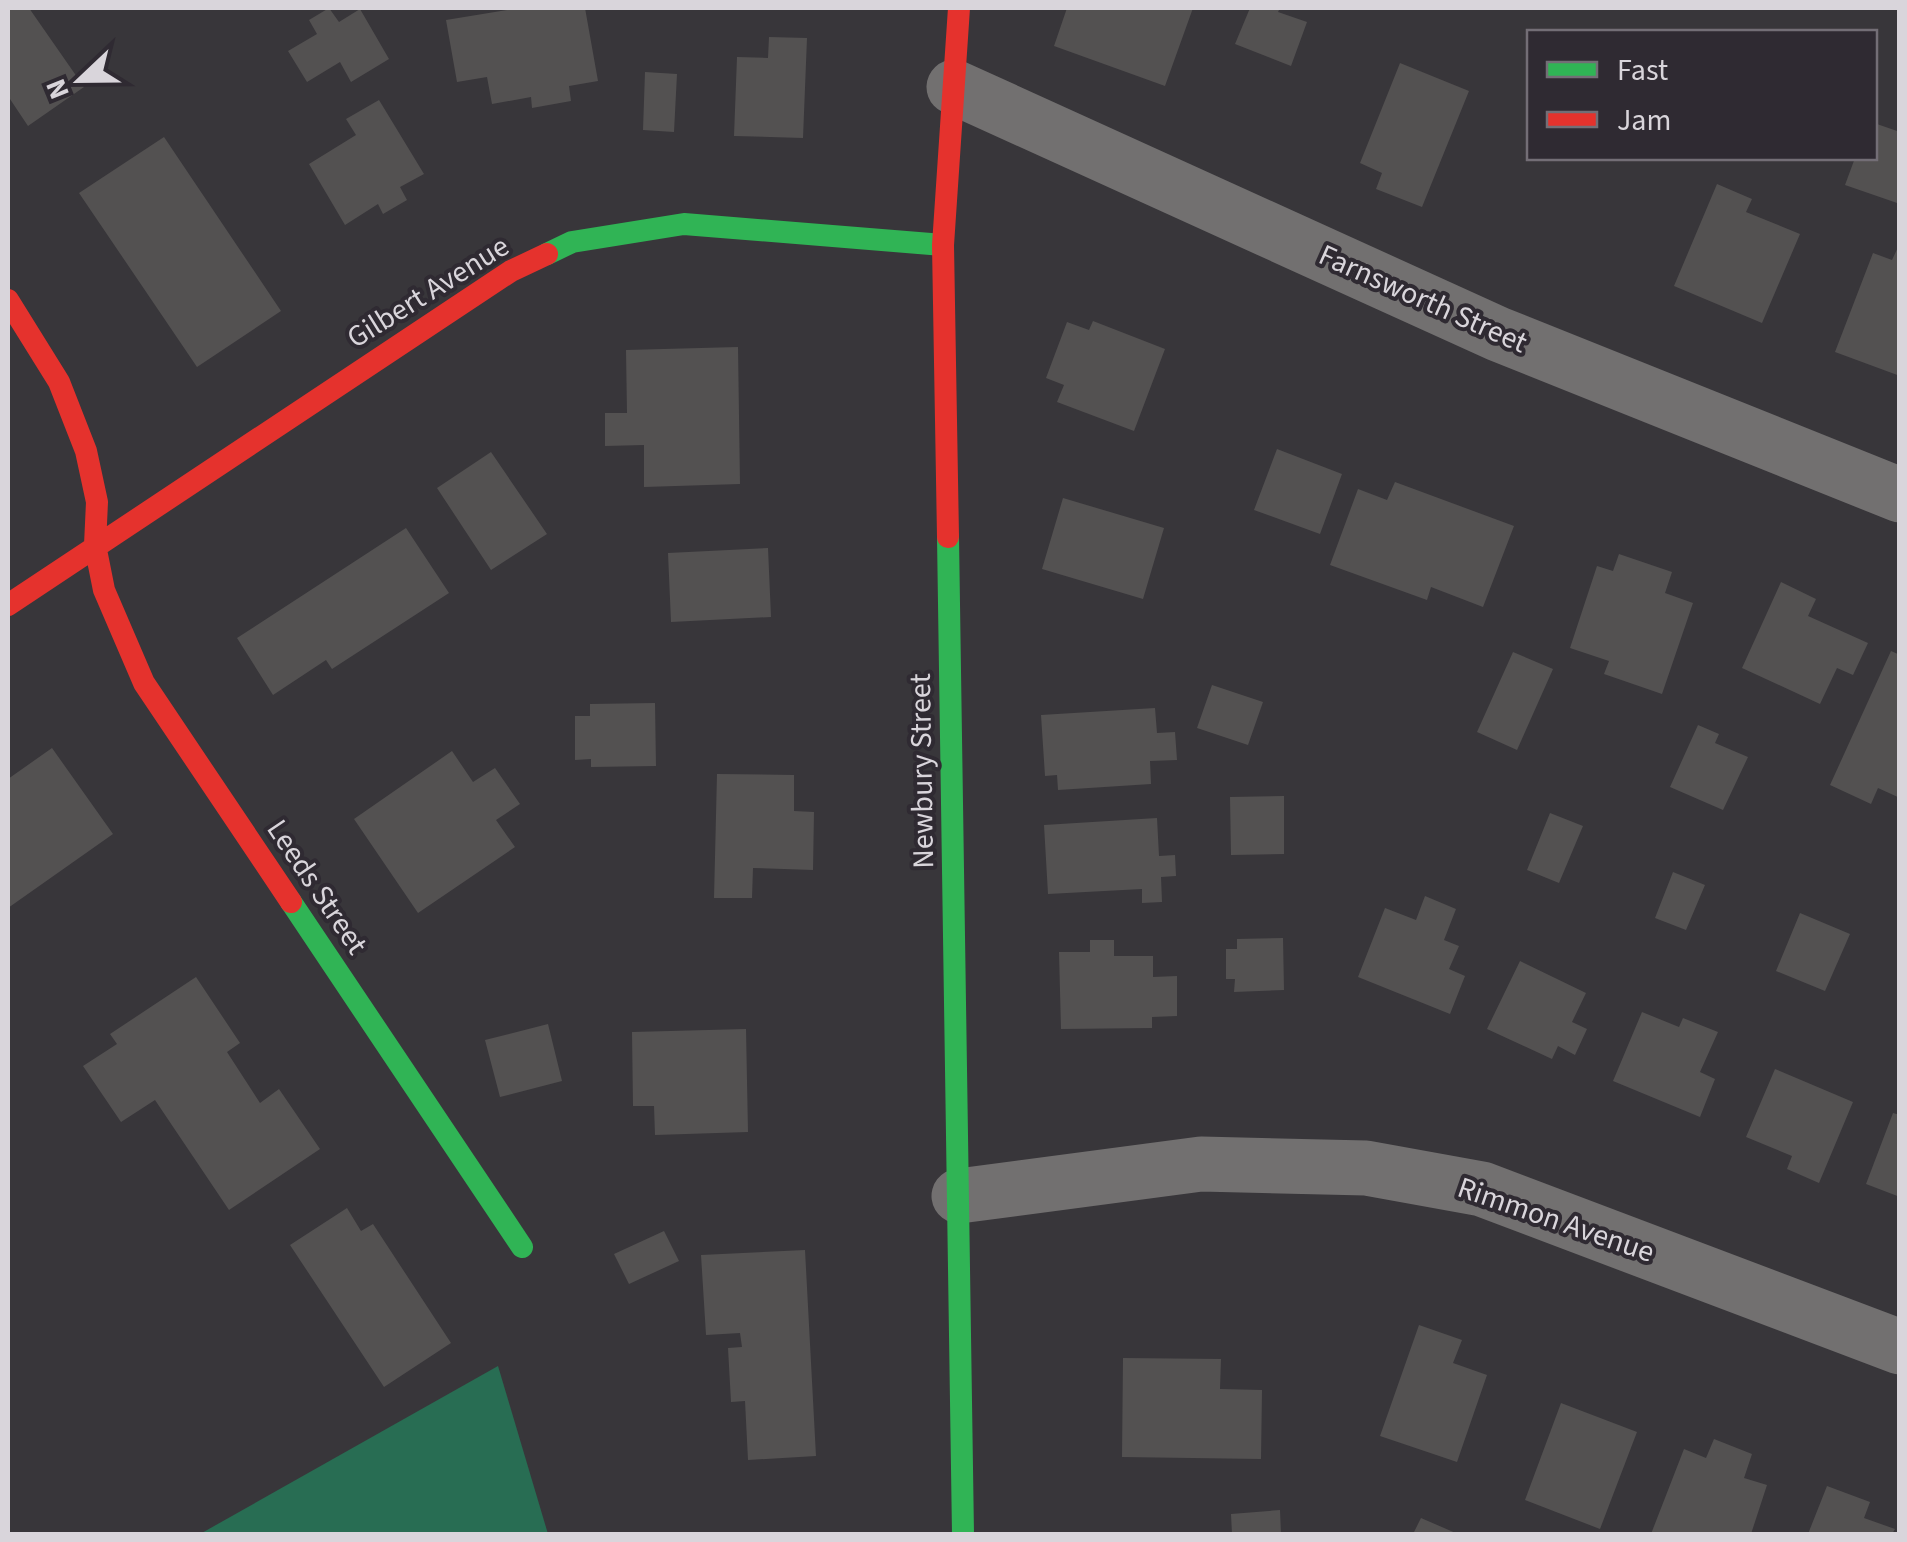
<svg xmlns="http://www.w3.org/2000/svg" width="1907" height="1542" font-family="'Source Sans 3',sans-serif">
<rect width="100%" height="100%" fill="#38363a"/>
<path fill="#286d53" d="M498,1366l50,168h-348z"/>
<path fill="#535151" d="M8,8h21l55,79 -56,39 -20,-30z
M329,8l10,14 21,-13 29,50 -38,23 -11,-20 -33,20 -19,-31 29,-17 -8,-14z
M519,8h66l13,73 -29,5 2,15 -39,7 -1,-11 -39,7 -5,-27 -30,5 -11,-62z
M1067,8h126l-28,78 -111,-40z
M1250,8h30l-2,4 29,10 -16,44 -56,-22z
M769,37l38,1 -4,100 -69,-2 3,-79 31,1z
M1400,63l69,28 -47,116 -46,-18 6,-16 -22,-10z
M645,72l32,2 -3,58 -31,-2z
M379,100l45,74 -24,13 7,13 -24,14 -5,-10 -33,21 -36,-61 47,-29 -10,-16z
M1874,123l26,9v72l-55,-19 10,-27h19z
M164,137l117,174 -84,56 -118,-174z
M1717,184l35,15 -6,13 54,22 -38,89 -88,-37z
M1900,243v133l-65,-24 38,-99 19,7z
M1093,321l72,28 -31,82 -77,-29 7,-17 -18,-7 21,-56 22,8z
M738,347l2,137 -96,3v-42l-39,1v-33h22l-1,-63z
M1277,449l65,25 -22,60 -66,-24z
M491,452l56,82 -56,36 -54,-82z
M1395,482l119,44 -31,81 -52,-20 -4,13 -97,-35 28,-76 29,11z
M1063,498l101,30 -21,71 -101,-30z
M406,528l43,65 -117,76 -6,-9 -53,35 -36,-57z
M768,548l3,69 -100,5 -3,-69z
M1619,554l53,18 -7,21 28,10 -31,91 -58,-20 5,-13 -39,-13 27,-82 16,5z
M1781,582l35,17 -8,17 60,27 -15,32 -16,-7 -17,36 -78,-36z
M1891,651l9,4v143l-22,-10 -7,16 -41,-19z
M1513,652l40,17 -36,81 -40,-18z
M1212,685l51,17 -15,43 -51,-17z
M655,703l1,63 -65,1v-8l-16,1v-44h15v-12z
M1155,708l2,25 18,-1 2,28 -27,1 1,23 -93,6 -1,-15 -12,1 -4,-61z
M1698,725l21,9 -4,9 33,14 -25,53 -53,-23z
M52,748l61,86 -105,74v-129z
M452,751l21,31 22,-14 25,36 -24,16 19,27 -97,66 -64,-94z
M717,774l77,1v36l20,1 -1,58 -60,-2 -1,30h-38z
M1284,796v58l-53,1 -1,-58z
M1550,813l33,13 -24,57 -32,-13z
M1157,818l2,38 16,-1 1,21 -15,1 1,25 -20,1v-14l-94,5 -4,-69z
M1673,872l32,13 -19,45 -31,-12z
M1425,896l31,13 -12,31 15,6 -10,23 16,7 -15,38 -92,-37 27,-69 31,12z
M1800,913l50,21 -25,57 -49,-20z
M1283,938l1,52 -50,2 1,-13h-9v-30h11v-10z
M1090,940h24v16h39v21l24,-1v40l-25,1v11l-91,1 -2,-77h31z
M1520,961l66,32 -14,29 15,7 -12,26 -17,-9 -6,13 -65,-30z
M196,977l44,66 -13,9 33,51 19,-14 41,60 -91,61 -74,-110 -34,22 -38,-56 34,-22 -7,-10z
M1642,1012l37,15 4,-9 35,14 -18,40 15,7 -15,38 -87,-36z
M548,1024l14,57 -62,16 -15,-57z
M746,1029l2,103 -93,3 -1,-29h-21l-1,-74z
M1775,1069l78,33 -34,81 -32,-14 5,-13 -46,-19z
M1893,1113l7,2v82l-34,-13z
M347,1208l14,23 12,-7 78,119 -67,44 -94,-142z
M664,1231l15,30 -50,23 -15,-30z
M805,1250l11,206 -68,4 -3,-59 -14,1 -3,-54 14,-1 -2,-14 -34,2 -5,-80z
M1419,1325l43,15 -9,23 34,12 -30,87 -77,-26z
M1123,1358l98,1 -1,30 42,1 -1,69 -139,-2z
M1561,1403l76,29 -37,97 -75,-29z
M1714,1439l38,15 -8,24 23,7 -16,49h-100l33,-85 22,9z
M1827,1486l43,16 -6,16 31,11 -3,5h-84z
M1280,1510l1,24h-49l-1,-20z
M1421,1518l37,16h-45z"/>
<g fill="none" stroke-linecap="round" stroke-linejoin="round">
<path stroke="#727070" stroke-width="55" d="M954,87l544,247 402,161
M959,1196l242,-32 165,4 116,21 418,158"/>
<path stroke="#30b455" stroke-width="22" d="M547,254l25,-12 112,-18 259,21
M948,537l15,997
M291,902l231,345"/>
<path stroke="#e5322d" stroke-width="22" d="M8,300l51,82 27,69 11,51 -2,43 9,45 40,93 147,219
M948,537l-5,-292 16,-237
M8,605l503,-334 36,-17"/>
</g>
<g text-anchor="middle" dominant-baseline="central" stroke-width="8" stroke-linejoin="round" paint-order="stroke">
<g font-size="30" fill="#d9d5db" stroke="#2f2a32">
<text transform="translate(428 292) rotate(-32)">Gilbert Avenue</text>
<text transform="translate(1423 299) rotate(24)">Farnsworth Street</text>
<text transform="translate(922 771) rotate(-91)">Newbury Street</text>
<text transform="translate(317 887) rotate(56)">Leeds Street</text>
<text transform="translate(1556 1220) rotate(19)">Rimmon Avenue</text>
</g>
</g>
<rect width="1907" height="1542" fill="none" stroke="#d9d5db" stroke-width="20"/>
<rect x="1527" y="30" width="350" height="130" fill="#2f2a32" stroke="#736e76" stroke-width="2.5"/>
<rect x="1547" y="62" width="50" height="15" fill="#30b455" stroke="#736e76" stroke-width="2.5"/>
<text x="1617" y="80" font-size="30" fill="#d9d5db">Fast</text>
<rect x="1547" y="112" width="50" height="15" fill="#e5322d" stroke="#736e76" stroke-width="2.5"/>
<text x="1617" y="130" font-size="30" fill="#d9d5db">Jam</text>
<g transform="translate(80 80) rotate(248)" stroke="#2f2a32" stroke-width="8" paint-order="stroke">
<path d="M0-8L18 38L0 25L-18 38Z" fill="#d9d5db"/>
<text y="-15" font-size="28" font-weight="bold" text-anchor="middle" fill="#d9d5db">N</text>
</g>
</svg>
